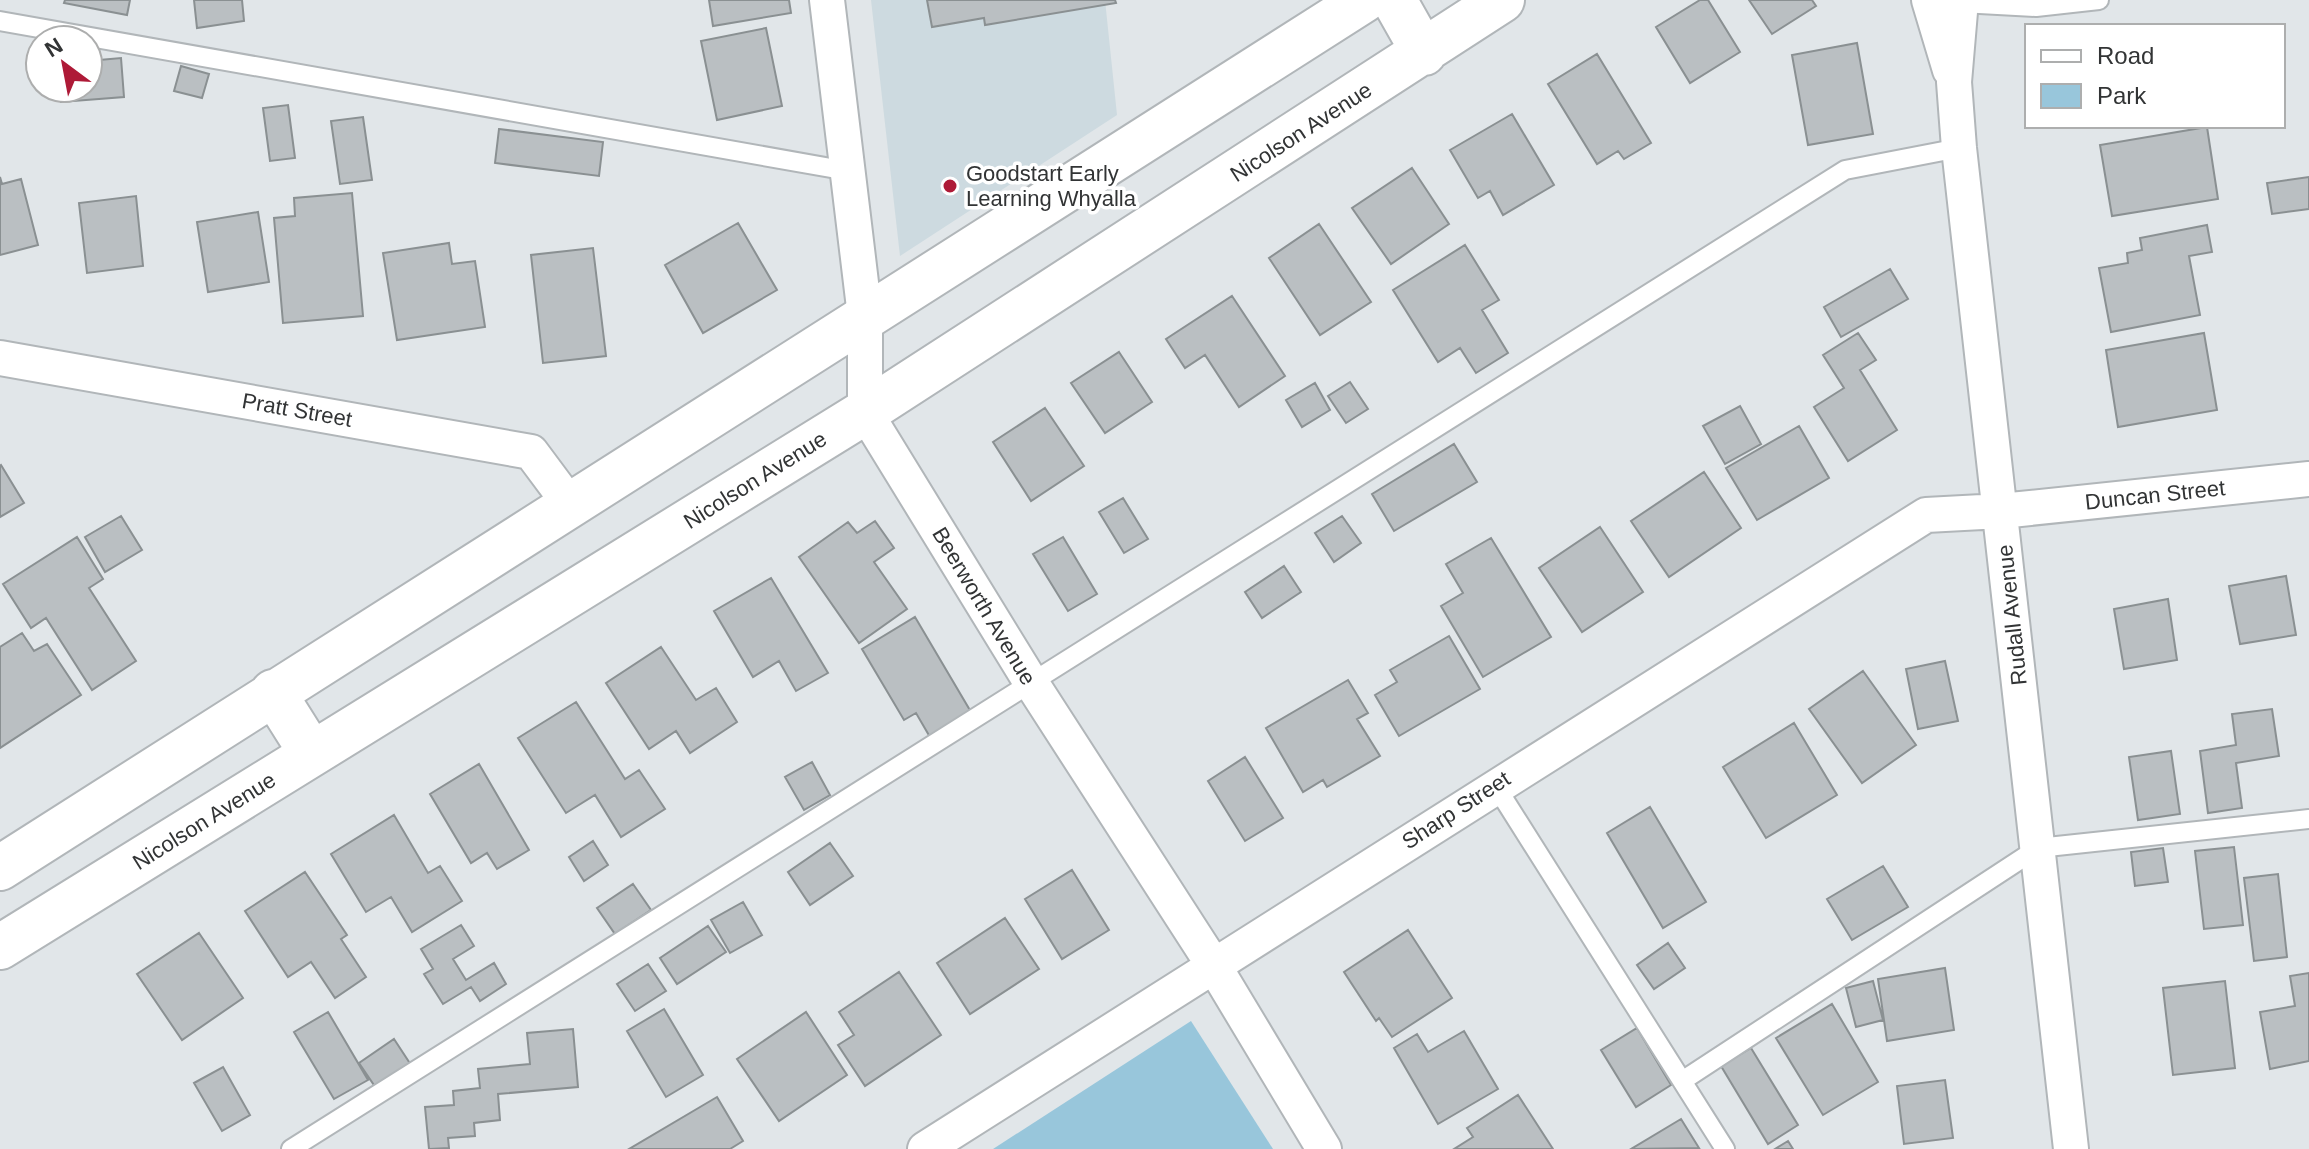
<svg xmlns="http://www.w3.org/2000/svg" width="2309" height="1149" font-family="Arial,sans-serif">
<rect width="100%" height="100%" fill="#e1e6e9"/>
<path fill="#cddae0" d="M871,0h234l12,115 -217,141z"/>
<path fill="#98c6db" d="M1191,1021l82,128h-280z"/>
<path fill="#babfc2" stroke="#8a9092" stroke-width="2" d="M65,0h65l-3,15 -63,-12z
M194,0h48l2,21 -47,7z
M709,0h80l2,13 -78,13z
M927,0h188l1,3 -131,22 -1,-7 -52,9z
M1700,0h8l32,52 -50,31 -34,-56z
M1749,0h63l4,6 -44,28z
M766,28l16,78 -65,14 -16,-79z
M1857,43l16,91 -65,11 -16,-90z
M1597,54l54,89 -27,16 -6,-8 -21,13 -49,-80z
M121,58l3,39 -63,5 -1,-14h28v-27z
M181,66l28,8 -7,24 -28,-7z
M288,105l7,53 -25,3 -7,-53z
M1512,114l42,71 -51,30 -13,-24 -12,7 -28,-48z
M363,117l9,63 -32,4 -9,-63z
M2207,127l11,72 -106,17 -12,-71z
M499,129l104,13 -4,34 -104,-13z
M1412,168l37,56 -58,40 -39,-56z
M0,177l2,7 19,-5 17,66 -38,10z
M2309,177v32l-37,5 -5,-31z
M352,193l11,123 -80,7 -9,-105 21,-2 -1,-18z
M136,196l7,70 -56,7 -8,-70z
M258,212l11,70 -61,10 -11,-70z
M738,223l39,67 -74,43 -38,-68z
M1319,224l52,78 -51,33 -51,-77z
M2207,225l5,27 -23,4 11,59 -89,17 -12,-64 29,-5 -1,-10 15,-3 -2,-12z
M449,243l3,21 23,-3 10,66 -88,13 -14,-87z
M1465,245l34,55 -17,10 26,43 -32,20 -16,-25 -22,14 -45,-72z
M593,248l13,108 -63,7 -12,-108z
M1890,269l18,30 -67,38 -17,-30z
M1232,296l53,80 -46,31 -34,-52 -20,13 -19,-29z
M1858,333l18,27 -16,10 37,60 -49,31 -34,-54 30,-19 -21,-33z
M2204,333l13,77 -99,17 -12,-77z
M1119,352l33,50 -47,31 -34,-50z
M1350,382l18,27 -22,14 -18,-27z
M1315,383l15,27 -28,17 -16,-27z
M1740,406l21,38 -36,20 -22,-38z
M1045,408l39,58 -53,35 -38,-59z
M1799,426l30,52 -72,42 -31,-52z
M1454,444l23,38 -83,49 -22,-37z
M1,465l23,38 -24,14v-51z
M1704,472l37,56 -72,49 -38,-56z
M1123,498l25,41 -24,14 -25,-41z
M121,516l21,34 -37,22 -20,-35z
M1342,516l19,27 -27,19 -19,-29z
M875,521l19,27 -20,14 33,47 -48,34 -60,-86 49,-35 9,11z
M1600,527l43,65 -61,40 -43,-64z
M77,537l26,42 -14,9 47,73 -44,29 -46,-72 -15,10 -28,-44z
M1063,537l34,57 -29,17 -35,-57z
M1491,538l60,99 -68,40 -42,-71 22,-13 -17,-29z
M1284,566l17,26 -39,26 -17,-26z
M2286,576l10,59 -56,9 -11,-58z
M771,578l57,95 -32,18 -17,-30 -26,16 -39,-66z
M2168,599l9,61 -53,9 -10,-60z
M915,617l56,95 -41,25 -14,-24 -12,7 -42,-71z
M22,633l12,18 13,-7 34,51 -81,53v-101z
M1449,636l31,53 -81,47 -24,-41 22,-13 -7,-12z
M661,647l35,53 20,-12 21,34 -47,31 -14,-22 -27,18 -43,-66z
M1945,661l13,60 -40,8 -12,-60z
M1863,671l53,74 -54,38 -53,-74z
M1348,680l20,33 -11,6 23,37 -53,31 -4,-7 -20,12 -37,-64z
M576,702l49,77 14,-9 26,39 -44,28 -26,-42 -29,18 -48,-75z
M2272,709l7,47 -43,7 6,45 -34,5 -8,-62 36,-6 -4,-31z
M1794,723l43,72 -71,43 -43,-71z
M2171,751l9,63 -42,6 -9,-63z
M1245,757l38,61 -38,23 -37,-60z
M812,762l18,33 -26,15 -19,-33z
M479,764l50,86 -32,19 -10,-16 -16,10 -41,-69z
M1650,807l56,95 -43,26 -56,-95z
M394,815l34,58 12,-7 22,35 -50,31 -21,-35 -25,15 -35,-58z
M593,841l15,24 -24,16 -15,-24z
M830,843l23,33 -43,29 -22,-33z
M2234,847l9,78 -39,4 -9,-78z
M2163,848l5,34 -33,4 -4,-34z
M1883,866l25,41 -56,33 -25,-41z
M1072,870l37,60 -47,29 -37,-60z
M305,872l42,63 -6,4 25,38 -31,21 -24,-36 -23,15 -43,-66z
M2278,874l9,83 -33,4 -10,-83z
M633,884l18,26 -36,24 -18,-26z
M743,902l19,33 -32,18 -19,-33z
M1005,918l34,51 -69,45 -33,-51z
M461,925l13,21 -21,13 13,21 28,-17 12,21 -26,17 -9,-14 -28,17 -19,-30 9,-5 -12,-20z
M708,926l18,26 -49,32 -17,-26z
M1408,930l44,68 -60,39 -13,-19 -3,3 -32,-49z
M199,933l44,65 -61,42 -45,-66z
M1668,943l17,25 -31,21 -17,-24z
M648,964l18,27 -31,20 -18,-27z
M1945,968l9,62 -67,11 -9,-62z
M899,972l42,63 -76,51 -27,-41 16,-10 -15,-23z
M2309,973v88l-39,8 -10,-57 35,-6 -5,-30z
M1873,981l10,39 -27,7 -10,-39z
M2225,981l10,87 -62,7 -10,-87z
M1832,1004l46,78 -55,33 -47,-77z
M664,1009l39,66 -37,22 -39,-66z
M328,1012l40,68 -34,19 -40,-67z
M806,1012l41,63 -68,46 -42,-62z
M1637,1028l34,57 -35,22 -35,-57z
M573,1029l5,58 -80,7 2,26 -26,3 1,13 -27,2 1,10 -20,1 -4,-42 29,-2 -1,-14 27,-3 -2,-19 52,-5 -3,-31z
M1464,1031l34,58 -60,35 -44,-76 23,-14 11,18z
M394,1039l17,26 -35,23 -17,-25z
M1751,1048l47,77 -30,19 -47,-78z
M223,1067l27,48 -28,16 -28,-48z
M1945,1080l8,58 -49,6 -7,-58z
M1518,1095l35,54h-99l19,-12 -6,-9z
M717,1097l26,44 -13,8h-101z
M1681,1119l18,29 -68,1z
M1788,1141l5,8h-18z"/>
<g fill="none" stroke-linecap="round" stroke-linejoin="round">
<defs>
<path id="service" d="M1961,3l75,4 63,-7
M0,21l848,150
M1495,785l230,364
M1682,1081l356,-233 271,-29
M291,1149l1554,-979 114,-22"/>
<path id="minor" d="M827,0l38,316v96l167,272 182,282 110,183
M1929,0l21,70
M1961,0l-7,82 5,66 112,1001
M0,358l531,94 38,51
M925,1149l1001,-634 75,-4 308,-32"/>
<path id="secondary" d="M1394,0l30,53
M273,692l39,62
M0,868l1364,-868
M0,947l865,-535 637,-412"/>
</defs>
<use href="#service" stroke="#b1b6b9" stroke-width="22"/>
<use href="#minor" stroke="#b1b6b9" stroke-width="38"/>
<use href="#secondary" stroke="#b1b6b9" stroke-width="48"/>
<use href="#service" stroke="#fff" stroke-width="18"/>
<use href="#minor" stroke="#fff" stroke-width="34"/>
<use href="#secondary" stroke="#fff" stroke-width="44"/>
</g>
<circle fill="#ae1a37" stroke="#fff" stroke-width="3" cx="950" cy="186" r="8"/>
<g text-anchor="middle" dominant-baseline="central" stroke-width="7" stroke-linejoin="round" paint-order="stroke">
<g font-size="22" fill="#323435" stroke="#fff">
<text transform="translate(1301 132) rotate(-33)">Nicolson Avenue</text>
<text transform="translate(297 410) rotate(10)">Pratt Street</text>
<text transform="translate(755 480) rotate(-32)">Nicolson Avenue</text>
<text transform="translate(2155 495) rotate(-6)">Duncan Street</text>
<text transform="translate(984 606) rotate(59)">Beerworth Avenue</text>
<text transform="translate(2012 615) rotate(-96)">Rudall Avenue</text>
<text transform="translate(1456 810) rotate(-33)">Sharp Street</text>
<text transform="translate(204 821) rotate(-32)">Nicolson Avenue</text>
</g>
<g font-size="22" fill="#323435" stroke="#fff" text-anchor="start">
<text x="966" y="173">Goodstart Early<tspan x="966" dy="25">Learning Whyalla</tspan></text>
</g>
</g>
<rect x="2025" y="24" width="260" height="104" fill="#ffffff" stroke="#adaeae" stroke-width="2"/>
<rect x="2041" y="50" width="40" height="12" fill="#ffffff" stroke="#adaeae" stroke-width="2"/>
<text x="2097" y="64" font-size="24" fill="#323435">Road</text>
<rect x="2041" y="84" width="40" height="24" fill="#98c6db" stroke="#adaeae" stroke-width="2"/>
<text x="2097" y="104" font-size="24" fill="#323435">Park</text>
<g transform="translate(64 64) rotate(328)"><circle r="38" fill="#ffffff" stroke="#adaeae" stroke-width="2"/>
<path d="M0-6L14 30L0 20L-14 30Z" fill="#ae1a37"/>
<text y="-12" font-size="22" font-weight="bold" text-anchor="middle" fill="#323435">N</text>
</g>
</svg>
